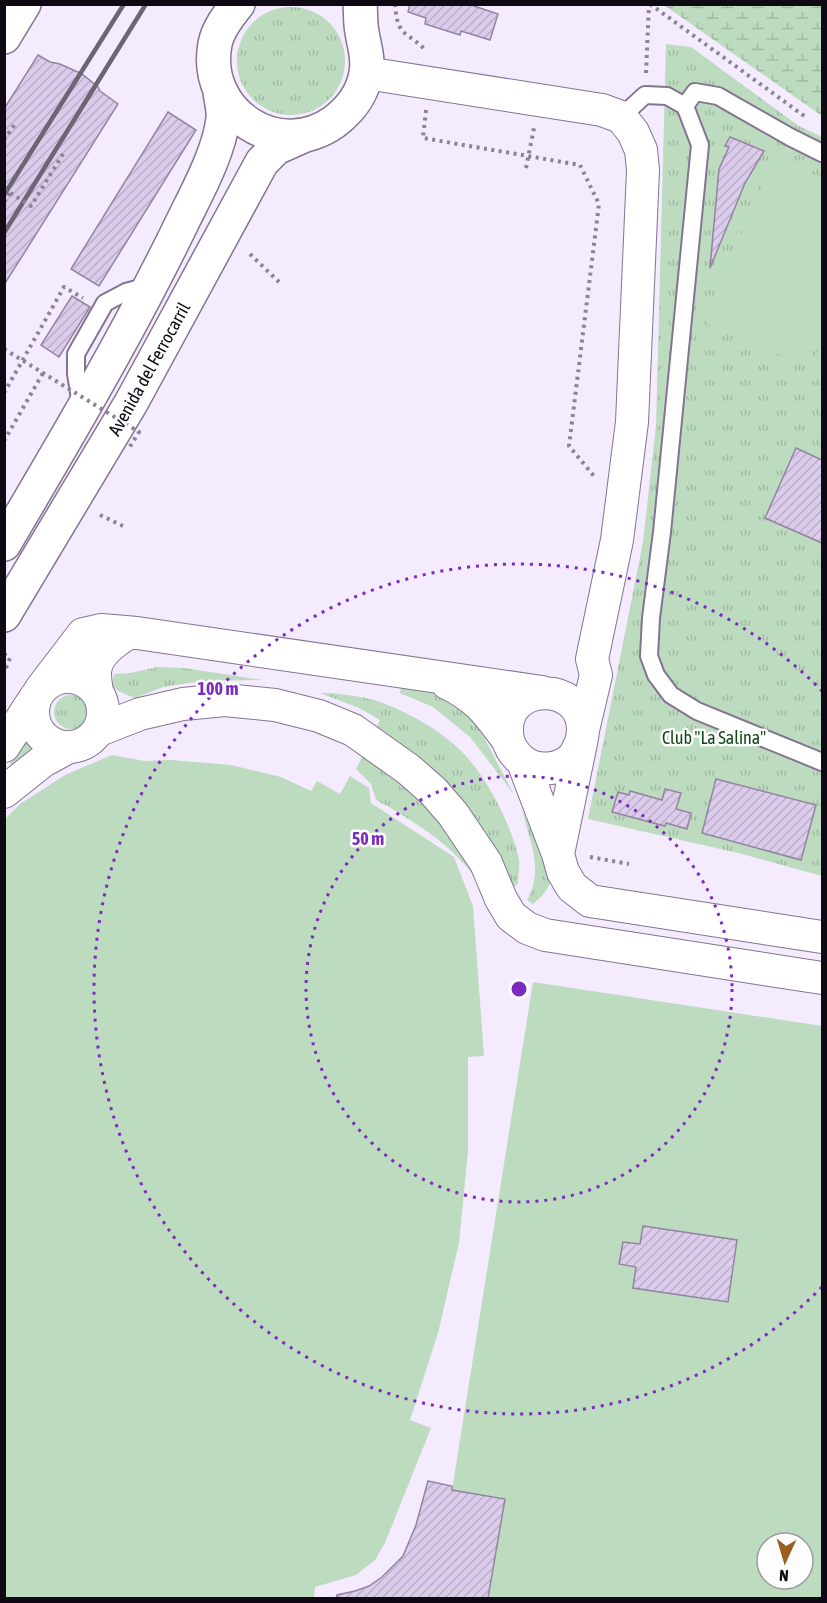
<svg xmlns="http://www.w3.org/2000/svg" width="827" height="1603" font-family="'Asap Condensed',sans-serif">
<defs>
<pattern id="grass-tufts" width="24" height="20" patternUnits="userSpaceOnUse" patternTransform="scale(1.5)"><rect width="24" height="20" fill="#bddbbf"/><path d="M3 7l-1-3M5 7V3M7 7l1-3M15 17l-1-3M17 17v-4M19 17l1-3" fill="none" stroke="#a1bba3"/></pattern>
<pattern id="wetland-marsh" width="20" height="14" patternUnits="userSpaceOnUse" patternTransform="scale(1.5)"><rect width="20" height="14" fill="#bddbbf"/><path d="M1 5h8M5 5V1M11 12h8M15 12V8" fill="none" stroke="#a1bba3"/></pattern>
<pattern id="building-hatch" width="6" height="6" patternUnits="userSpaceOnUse" patternTransform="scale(1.5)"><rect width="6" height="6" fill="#dcccec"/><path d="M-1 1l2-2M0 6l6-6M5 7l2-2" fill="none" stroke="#bcaeca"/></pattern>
</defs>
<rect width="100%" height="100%" fill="#f5ebff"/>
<path fill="url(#grass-tufts)" d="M237 61a54 54 0 1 1 108 0a54 54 0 1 1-108 0Z
M666,44l25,3 108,79 23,11v739l-84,-23 -150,-34 55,-277 13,-116z
M158,667l27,1 78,12 -61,1 -39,6 -28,11 -15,-6 -8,-6 2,-12 16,-1z
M401,687l43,5 29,24 40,77 -43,-56 -37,-30 -33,-14z
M320,693c16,0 31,2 46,5 33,8 76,32 99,57 15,16 27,37 37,57 7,15 14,32 17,48 1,7 -1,16 -1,23l-19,21 -15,-3c-3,-8 -6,-18 -11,-26 -23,-32 -64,-57 -97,-75l-5,-16 -15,-15 24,-49 -21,-12z
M54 712a17 17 0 1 1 34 0a17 17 0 1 1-34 0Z
M31,733l14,19 -28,17 -10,-9z
M522,810c6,14 30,58 28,71 -1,9 -11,18 -17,23l-6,-4c17,-29 3,-59 -5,-90z"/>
<path fill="url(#wetland-marsh)" d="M664,5h158v111z"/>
<path fill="#bddbbf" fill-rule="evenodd" d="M774,159l48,19v145l-18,42 -96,-41 -1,-11z
M822,341v32l-11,-5z
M112,755l33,6 26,-1 60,5 50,12 30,14 6,-10 23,13 10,-18 19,12 2,15 83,54 19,49 11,150 -16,1v94l-9,92 -21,90 -28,87 21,8 -46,115 -10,17 -19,15 -41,12 -1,11h-309v-779l15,-15 45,-29z
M533,982l289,44v572h-334l17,-99 -53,-9zM767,1543h36v36h-36z"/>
<path fill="url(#building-hatch)" stroke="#9384a1" stroke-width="1.5" d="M410,4h58l30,10 -8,26 -29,-9 -1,4 -35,-11 1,-6 -18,-6z
M38,55l12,7 10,2 22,10 16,13 2,4 18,13 -114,181v-176z
M168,112l28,18 -97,156 -28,-17z
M730,137l34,14 -19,32 -35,85 9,-99 10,-22 -4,-1z
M72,296l18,11 -31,50 -18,-12z
M796,448l26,12v83l-57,-25z
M716,779l100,26 -15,55 -99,-27z
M665,789l16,4 -5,16 15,4 -4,16 -21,-6 -1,3 -53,-14 6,-20 11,3 1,-4 32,9z
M643,1226l94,14 -9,62 -95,-14 3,-21 -17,-3 4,-22 17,2z
M428,1481l24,5v4l53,9 -17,99h-152l1,-3 18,-4 14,-5 13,-9 21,-21 13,-31z"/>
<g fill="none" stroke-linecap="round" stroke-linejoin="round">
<defs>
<path id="lane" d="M685,106l10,-14 23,4 72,41 32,16
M621,117l24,-22 22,1 18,10 15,39 -38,387 -11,86 -2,38 7,19 15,20 26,16 125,51
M81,405l-5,-31v-20l29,-51 21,-11 22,-6"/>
<path id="street" d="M366,73l236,37 19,7 12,15 8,18 2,20 -11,252 -15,118 -25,119 4,16 -13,55
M33 712a35 35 0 1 1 70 0a35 35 0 1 1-70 0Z
M447,683c31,15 40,29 60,56
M41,689l42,-55 18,-4 36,3 405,59
M97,692c-1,-6 -2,-13 -2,-19 0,-18 20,-32 33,-40
M99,730l41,-16 43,-10 42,-4 50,5 44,11 34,14 55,39 25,22 20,23 33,49 15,36 10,17 16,12 18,7 277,43
M4,746l31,-48
M523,762l35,92 5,18 9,15 18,14 232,36
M4,792l39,-31 24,-13
M558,854l23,-111c1,-5 2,-10 2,-14 -1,-49 -79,-47 -76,3 0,11 5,20 14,28 15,13 41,11 54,-5 2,-4 4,-9 6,-12"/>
<path id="secondary" d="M238,4c-10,12 -20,25 -23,40 -13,68 63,118 119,78 16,-12 29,-29 32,-49 3,-15 -2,-27 -4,-41 -2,-9 -1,-18 -2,-28
M4,544c62,-105 124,-210 177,-319 15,-31 38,-72 42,-106 1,-8 -2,-19 -3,-27
M4,615l127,-212 131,-241 14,-14 27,-12"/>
<path id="highway" d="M4,37l20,-33"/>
</defs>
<use href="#lane" stroke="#837491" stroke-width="20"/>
<use href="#street" stroke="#837491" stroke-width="34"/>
<use href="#secondary" stroke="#837491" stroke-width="36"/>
<use href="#highway" stroke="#837491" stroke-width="36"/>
<path stroke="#8b8393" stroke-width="4" stroke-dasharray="3 4.5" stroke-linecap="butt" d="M395,4c1,12 2,24 12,31 8,6 13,9 19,16
M650,4l157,114
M646,73l3,-69
M426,110l-3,28 157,27 19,39 -30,242 25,30h1
M4,140l11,-16
M526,168l8,-40
M4,202l6,-9
M250,254l29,28
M4,393l60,-106 19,11
M4,441l39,-68
M100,515l25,12
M4,654l6,4 -6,15
M590,857l39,7"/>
<use href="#lane" stroke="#fff" stroke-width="16"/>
<use href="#street" stroke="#fff" stroke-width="32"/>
<use href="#secondary" stroke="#fff" stroke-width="33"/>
<use href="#highway" stroke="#fff" stroke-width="33"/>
<path stroke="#6d6574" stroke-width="4.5" d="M4,195l120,-191
M4,233l142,-229"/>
<path stroke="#8b8393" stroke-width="4" stroke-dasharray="3 4.5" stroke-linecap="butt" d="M4,189l27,17 32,-52
M4,349l135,83 -10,16"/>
</g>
<g fill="none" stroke="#7b2cbf" stroke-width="3" stroke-dasharray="3 6">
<circle cx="519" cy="989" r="213"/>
<path d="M822 1287A425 425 0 1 1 822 691"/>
</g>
<g text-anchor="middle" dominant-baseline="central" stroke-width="5" stroke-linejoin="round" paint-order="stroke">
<g font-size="18" fill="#0f0914" stroke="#fdfdfd">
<text transform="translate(149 369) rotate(-61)">Avenida del Ferrocarril</text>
</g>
<g font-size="18" fill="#10481b" stroke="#fdfdfd">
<text x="714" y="737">Club "La Salina"</text>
</g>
</g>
<circle cx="519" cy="989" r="9" fill="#7b2cbf" stroke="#fdfdfd" stroke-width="3"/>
<g font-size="18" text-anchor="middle" font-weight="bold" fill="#7b2cbf" stroke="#fdfdfd" stroke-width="5" stroke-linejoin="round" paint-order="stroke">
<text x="218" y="695">100 m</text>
<text x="368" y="845">50 m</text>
</g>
<rect width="827" height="1603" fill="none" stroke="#0f0914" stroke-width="12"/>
<g transform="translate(785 1561) rotate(184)"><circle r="28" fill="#fdfdfd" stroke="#9e9ba0" stroke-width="1.5"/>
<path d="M0-4.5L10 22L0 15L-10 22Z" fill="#9b5f20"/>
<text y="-9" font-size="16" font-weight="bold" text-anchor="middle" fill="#0f0914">N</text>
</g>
</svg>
